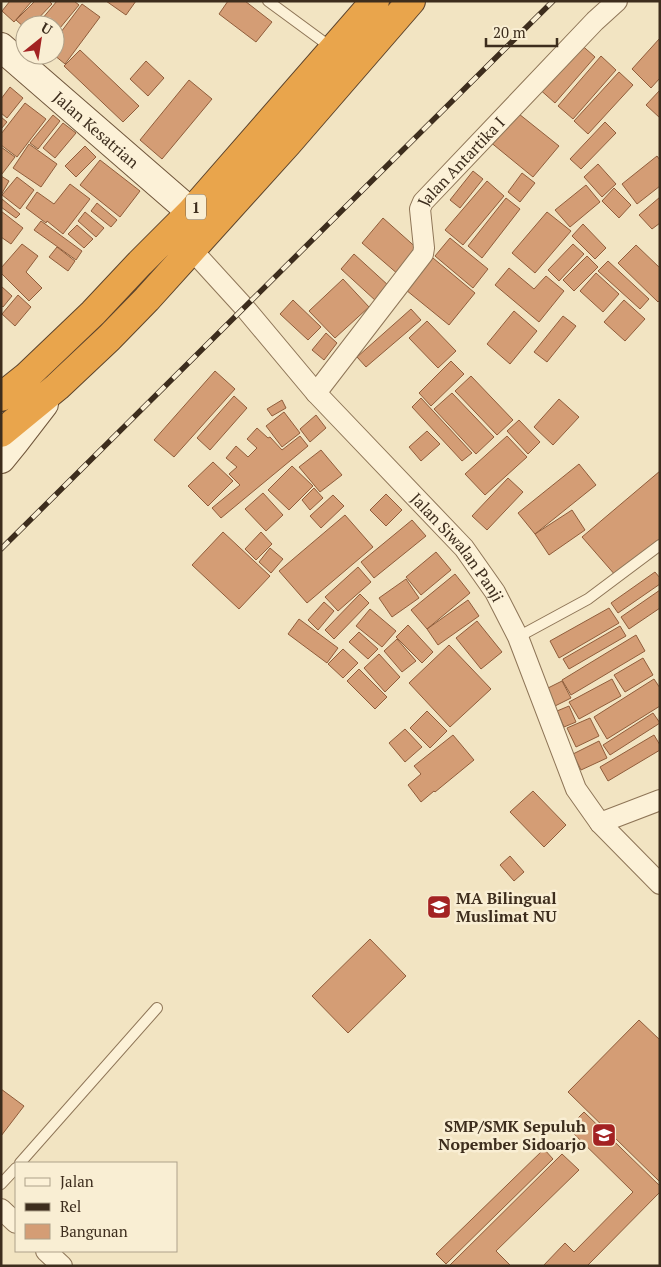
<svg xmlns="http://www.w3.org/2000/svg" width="661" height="1267" font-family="'PT Serif',serif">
<rect width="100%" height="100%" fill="#f2e4c2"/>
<path fill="#d49d75" stroke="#905d3b" d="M10,1h22l-18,21 -12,-11z
M35,1h14l3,3 -20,21h-7v3l-9,-8z
M57,1h17l5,4 -24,29v-9h-18z
M106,1h30l-10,14z
M228,1h17l27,21 -16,20 -37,-28z
M82,4l18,13 -35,47 -11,-9h1v-15z
M660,38v40l-9,10 -19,-19z
M577,41l18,16 -40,46 -18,-16z
M80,50l59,56 -16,16 -59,-56z
M601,56l15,14 -43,49 -15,-13z
M146,61l18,17 -16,18 -18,-17z
M619,72l14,13 -45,49 -14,-13z
M189,80l23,19 -50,60 -22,-19z
M10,87l13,11 -16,20 -6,-5v-14z
M660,90v28l-14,-13z
M25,103l21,16 -29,38 -16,-12v-11z
M514,110l45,36 -26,31 -44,-36z
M53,115l7,6 -22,28 -8,-6z
M1,117l6,5 -6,7z
M605,122l11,11 -35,36 -11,-10z
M63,123l13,10 -21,25 -12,-10z
M29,144l28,20 -16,23 -28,-19z
M85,146l11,11 -20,20 -11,-11z
M1,147l14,10 -13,17h-1z
M657,156l3,4v26l-23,18 -15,-20z
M100,160l40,31 -20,26 -40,-32z
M598,164l18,20 -14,13 -18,-20z
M473,171l10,8 -23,29 -10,-8z
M522,173l13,10 -15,19 -12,-10z
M1,176l8,5 -8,14z
M17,177l17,13 -14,19 -18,-14z
M487,181l17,15 -41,49 -18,-15z
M70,184l20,15 -27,35 -16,-13 -1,2 -20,-15 11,-16 17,12z
M586,185l14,17 -30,25 -15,-17z
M614,188l17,17 -12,13 -17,-17z
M660,197v26l-8,6 -13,-14z
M506,198l14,11 -38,49 -14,-12z
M2,199l18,15 -4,4 -15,-11z
M97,203l20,17 -6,7 -20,-16z
M1,211l22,17 -12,16 -10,-7z
M85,212l19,16 -8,9 -18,-16z
M547,212l24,19 -36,42 -23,-20z
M383,218l37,33 -21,24 -37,-32z
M41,221l41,30 -6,9 -42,-30z
M583,224l23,24 -11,11 -23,-23z
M77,225l16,14 -9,9 -16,-14z
M450,238l38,31 -15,19 -38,-32z
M22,244l16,12 -12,16 16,16 -13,13 -28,-28v-5z
M573,244l11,10 -25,27 -11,-11z
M636,245l24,23v32l-2,2 -40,-39z
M57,247l18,14 -7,10 -19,-14z
M354,254l35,32 -13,15 -35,-32z
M587,256l11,11 -24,24 -11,-11z
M433,258l42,35 -26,32 -43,-35z
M608,261l41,38 -9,10 -42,-38z
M509,268l25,21 12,-13 18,15 -25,31 -44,-37z
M596,273l23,21 -16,18 -23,-21z
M343,279l26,28 -34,31 -26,-27z
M1,286l11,10 -9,11 -2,-2z
M18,295l13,12 -16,19 -13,-12z
M293,300l28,27 -13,13 -28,-26z
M624,300l21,19 -20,22 -21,-19z
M411,309l10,11 -55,47 -9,-10z
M514,311l23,20 -27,33 -23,-20z
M563,316l13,10 -29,36 -13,-10z
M427,321l29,30 -18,17 -29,-30z
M326,333l11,10 -13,17 -12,-10z
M451,361l13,13 -33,32 -12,-13z
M215,371l20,18 -61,68 -20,-17z
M471,376l42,44 -16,15 -42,-44z
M452,393l42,44 -18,17 -42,-45z
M234,396l13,12 -37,42 -13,-12z
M421,398l51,55 -10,8 -50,-54z
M559,399l20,18 -26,28 -19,-18z
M282,400l4,8 -14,8 -5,-7z
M284,412l16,21 -18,14 -16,-21z
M316,415l10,13 -16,14 -10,-13z
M519,420l21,22 -12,12 -21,-23z
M257,428l11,10 2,-1 12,13 18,-14 8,10 -87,72 -9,-10 28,-23 -11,-11 8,-7 -11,-9 10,-12 12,11 9,-9 -10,-9z
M427,431l13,13 -19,17 -12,-14z
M507,436l20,21 -42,38 -20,-21z
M321,450l21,25 -22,17 -21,-25z
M213,462l20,19 -25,25 -20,-20z
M579,464l17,21 -61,49 -17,-21z
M292,466l21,20 -24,24 -21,-20z
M660,471v68l-44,37 -34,-39z
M508,478l15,14 -36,38 -15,-14z
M314,488l9,10 -13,12 -8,-10z
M263,493l20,22 -17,16 -21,-22z
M386,494l16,16 -16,16 -16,-16z
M333,495l11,11 -23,22 -11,-12z
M572,510l13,20 -36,25 -14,-21z
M345,515l28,32 -66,56 -28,-32z
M412,520l14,16 -52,42 -13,-16z
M223,532l47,44 -31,33 -47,-44z
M261,532l11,12 -16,16 -11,-11z
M270,548l13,11 -12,14 -12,-11z
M436,552l15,18 -30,25 -15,-18z
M358,567l13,15 -33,29 -13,-14z
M655,572l5,6v6l-42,29 -7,-10z
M455,574l15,19 -43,36 -16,-19z
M406,579l13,19 -27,19 -13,-19z
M660,590v18l-31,21 -8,-12z
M360,594l9,9 -35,36 -9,-9z
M468,600l11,16 -41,29 -11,-16z
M324,602l10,9 -16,19 -10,-10z
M609,608l10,15 -60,35 -9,-17z
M370,609l26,22 -14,16 -26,-21z
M299,619l39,29 -11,15 -39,-29z
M477,621l25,31 -21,17 -25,-31z
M408,625l25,27 -11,11 -26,-26z
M620,626l6,10 -57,33 -6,-10z
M359,632l19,17 -10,10 -19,-17z
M636,635l9,16 -74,44 -9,-15z
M397,639l19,22 -14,11 -18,-21z
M449,645l42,44 -41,38 -41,-44z
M343,649l15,14 -15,15 -15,-14z
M379,654l21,23 -15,15 -21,-24z
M643,658l10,17 -28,17 -11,-17z
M359,669l28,28 -12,12 -28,-28z
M612,679l9,17 -42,23 -10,-17z
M654,679l6,9v18l-53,33 -13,-22z
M562,681l9,17 -16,8 -9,-17z
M569,706l7,16 -12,5 -7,-16z
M427,711l20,20 -17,17 -20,-20z
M653,713l7,10 -50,32 -7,-10z
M590,718l9,18 -23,11 -9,-19z
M405,729l17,18 -17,15 -16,-19z
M453,735l21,25 -39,32 -1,-1 -13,11 -13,-17 13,-11 -7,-8z
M654,735l6,10v5l-52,31 -8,-14z
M599,741l8,17 -26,12 -8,-16z
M533,791l33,34 -22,22 -34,-35z
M510,856l14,16 -10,9 -14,-16z
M370,939l36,37 -58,57 -36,-37z
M639,1020l21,20v142l-92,-90z
M1,1089l23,17 -23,30z
M584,1112l76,74v6l-73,74h-44l22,-23 9,9 59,-60 -65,-64z
M544,1149l9,10 -107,105 -10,-10z
M562,1154l17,16 -83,81 15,15h-62z"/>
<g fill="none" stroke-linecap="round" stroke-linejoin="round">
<defs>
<path id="lane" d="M268,1l64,47
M518,637l70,-38 72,-54
M20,1163l137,-155
M1,1184l15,-16"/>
<g id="street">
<path id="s1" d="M192,250l52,57 72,86 148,155 31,44 23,45 58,152 24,34 60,61"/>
<path id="s2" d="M316,393l107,-139 1,-6 -4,-39 3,-7 172,-181 22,-20"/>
<path d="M600,823l60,-23"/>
<path d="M1,1209l15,14"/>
<path d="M46,1251l16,15"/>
</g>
<g id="secondary">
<path id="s3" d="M1,47l190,165"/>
<path d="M1,459l13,-16 30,-39"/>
</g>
<path id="highway" d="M1,397l25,-20 67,-64 47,-50 51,-51 184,-211
M1,433l56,-46 52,-49 38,-39 141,-156 123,-142"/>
</defs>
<use href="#lane" stroke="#8e7557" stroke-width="12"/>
<use href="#street" stroke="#8e7557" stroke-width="22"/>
<use href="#secondary" stroke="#70563b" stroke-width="30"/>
<use href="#highway" stroke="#5b432c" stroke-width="30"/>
<use href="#lane" stroke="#fcf1d7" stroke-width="10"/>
<use href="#street" stroke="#fcf1d7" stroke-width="20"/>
<use href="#secondary" stroke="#fcf1d7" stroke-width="28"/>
<use href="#highway" stroke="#e9a54c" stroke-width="28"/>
<defs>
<path id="rail" d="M1,549l552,-548"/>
</defs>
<use href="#rail" stroke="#3d2d1d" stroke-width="5.5"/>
<use href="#rail" stroke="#f9eed3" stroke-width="4" stroke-dasharray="11" stroke-linecap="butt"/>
</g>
<defs>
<symbol id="school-square" viewBox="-11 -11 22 22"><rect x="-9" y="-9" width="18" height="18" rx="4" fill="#a32222" stroke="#f9eed3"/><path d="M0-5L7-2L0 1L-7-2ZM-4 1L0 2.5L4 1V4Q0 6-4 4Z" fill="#fff"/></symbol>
</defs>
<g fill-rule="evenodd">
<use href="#school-square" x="425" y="893" width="28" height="28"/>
<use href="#school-square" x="590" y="1121" width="28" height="28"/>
</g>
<g text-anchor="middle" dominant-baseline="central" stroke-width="5" stroke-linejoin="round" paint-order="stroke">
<rect fill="#f9eed3" stroke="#756754" stroke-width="1" x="186" y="194.5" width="20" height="25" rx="4"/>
<g font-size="15" font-weight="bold" fill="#3d2d1d">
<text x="196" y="207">1</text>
</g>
<g font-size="16" fill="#3d2d1d" stroke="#f9eed3">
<text stroke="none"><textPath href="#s3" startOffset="126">Jalan Kesatrian</textPath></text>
<text stroke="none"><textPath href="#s2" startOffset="284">Jalan Antartika I</textPath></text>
<text stroke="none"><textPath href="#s1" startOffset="399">Jalan Siwalan Panji</textPath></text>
</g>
<g font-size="16" font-weight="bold" fill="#3d2d1d" stroke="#f9eed3" text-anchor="start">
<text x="456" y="898">MA Bilingual<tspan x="456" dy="18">Muslimat NU</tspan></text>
<text x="586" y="1126" text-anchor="end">SMP/SMK Sepuluh<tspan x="586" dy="18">Nopember Sidoarjo</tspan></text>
</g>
</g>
<rect width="661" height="1267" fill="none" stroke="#3d2d1d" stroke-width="5"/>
<rect x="15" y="1162" width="162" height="90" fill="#f9eed3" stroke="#aea18a"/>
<rect x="25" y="1178" width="25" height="8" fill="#fcf1d7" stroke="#aea18a"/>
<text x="60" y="1187" font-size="15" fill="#3d2d1d">Jalan</text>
<rect x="25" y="1203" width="25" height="8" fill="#3d2d1d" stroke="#aea18a"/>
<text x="60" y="1212" font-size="15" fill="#3d2d1d">Rel</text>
<rect x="25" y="1224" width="25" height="15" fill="#d49d75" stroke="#aea18a"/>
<text x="60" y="1237" font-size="15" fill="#3d2d1d">Bangunan</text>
<g transform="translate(40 40) rotate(30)"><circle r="24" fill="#f9eed3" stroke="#aea18a"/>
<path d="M0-4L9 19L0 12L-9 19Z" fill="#a32222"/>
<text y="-8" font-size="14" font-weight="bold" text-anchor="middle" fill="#3d2d1d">U</text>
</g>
<path d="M486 38v8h71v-8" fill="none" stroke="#3d2d1d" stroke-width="2.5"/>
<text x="493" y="38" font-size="15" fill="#3d2d1d" stroke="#f9eed3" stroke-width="4" paint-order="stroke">20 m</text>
</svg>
